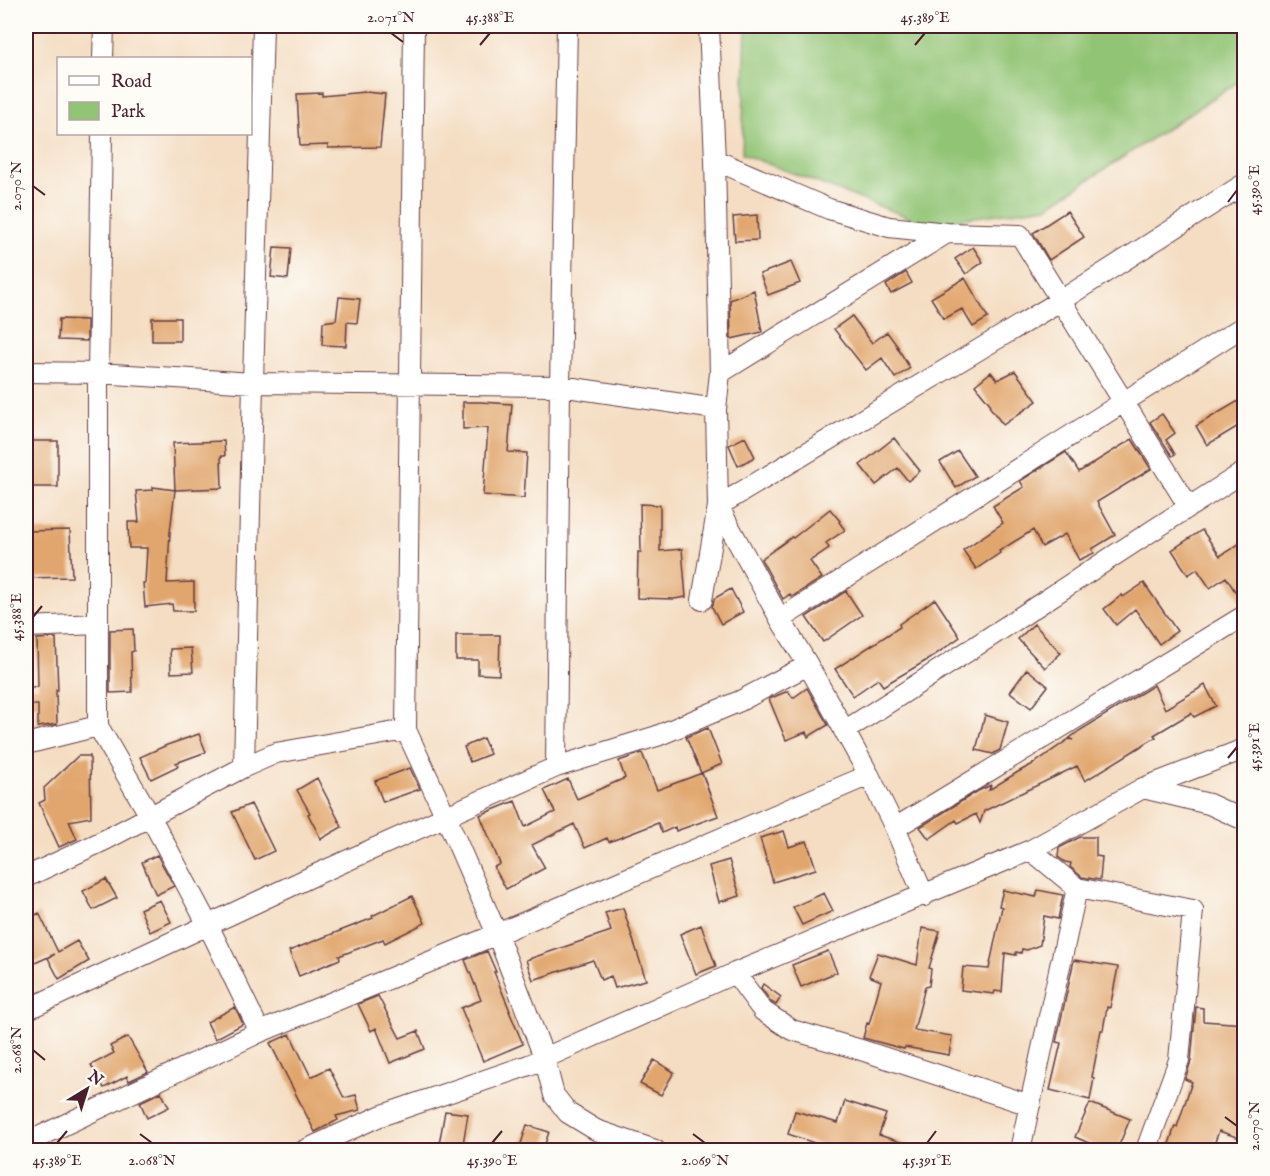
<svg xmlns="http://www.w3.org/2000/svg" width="1270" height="1176" font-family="'IM FELL English',serif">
<rect width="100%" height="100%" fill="#fdfcf7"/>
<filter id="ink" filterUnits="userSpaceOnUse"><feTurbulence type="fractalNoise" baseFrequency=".0167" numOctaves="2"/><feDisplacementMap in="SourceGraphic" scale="12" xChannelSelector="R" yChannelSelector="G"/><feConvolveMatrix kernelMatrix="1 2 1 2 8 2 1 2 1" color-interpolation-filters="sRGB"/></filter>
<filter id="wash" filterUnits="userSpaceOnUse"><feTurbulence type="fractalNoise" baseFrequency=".008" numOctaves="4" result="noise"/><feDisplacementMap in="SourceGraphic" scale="24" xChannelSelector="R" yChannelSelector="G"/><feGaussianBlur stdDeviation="1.35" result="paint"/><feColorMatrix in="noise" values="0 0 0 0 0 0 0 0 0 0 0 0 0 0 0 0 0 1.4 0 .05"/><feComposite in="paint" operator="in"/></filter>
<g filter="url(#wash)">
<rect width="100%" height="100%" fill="#f4ddc2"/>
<path fill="#92c475" stroke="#6e7250" stroke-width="1.5" d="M746,26h498v52l-197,129 -121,17 -184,-70z"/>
<g id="blocks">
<path fill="#e1a66d" d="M365,92l20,2 -5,53 -52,1v-3l-28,1 -3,-52 25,-1v3z
M1067,211l17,26 -35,23 -16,-27z
M757,215l1,25 -23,1 -2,-24z
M274,247l17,1 -3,31 -17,-2z
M973,247l10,15 -17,12 -11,-15z
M791,262l9,21 -32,12 -8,-21z
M906,272l6,11 -21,11 -5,-9z
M965,278l23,40 -15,9 -11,-18 -18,10 -13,-21z
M754,290l8,42 -31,7 -1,-39z
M339,297l21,2 -3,24 -10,-1 -1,24 -24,-1 1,-23 13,-2z
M852,316l20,27 15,-11 11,15h-1l13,21 -15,10 -13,-20 -16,12 -32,-41z
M152,318h28v23h-28z
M59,319l28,1v21l-29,-1z
M1015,371l22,30 -34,24 -14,-19 2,-1 -16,-20 16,-13 6,8z
M1245,397v25l-38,23 -11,-19z
M463,402h17l32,2 -4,48 19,1 -3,45 -41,-3 5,-67 -25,1z
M1162,414l13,19 -9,7 9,14 -3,2 -22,-34z
M745,437l10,20 -17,9 -9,-21z
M894,438l26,33 -12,10 -10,-13 -22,17 -16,-20z
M1132,439l19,30 -54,33 18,33 -23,14 2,4 -15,7 -14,-26 -23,13 -9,-17 -34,21 1,2 -24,16 -13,-19 40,-27 -10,-17 31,-19 -4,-6 46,-29 13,20z
M26,441h32v46h-32z
M224,441l1,15h-4l1,32 -47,2 -2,-47z
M958,451l17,25 -19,12 -16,-26z
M153,487l22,3 -5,42 -3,51 27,-1v29h-21l-1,-7 -27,3 -2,-24h2l2,-35h-18l-1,-26h11l-3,-31 17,-1z
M640,504l20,1v46l22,-2 4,48 -12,2 -37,-1 1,-46h3z
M830,509l10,12 -1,1 6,8 -19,13 3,5 -19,13 12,17 -30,19 -2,-3 -7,5 -22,-40 31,-22 1,1z
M70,530l2,47 -46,1v-47z
M1202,530l18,26 25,-16v64h-2l-17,-27 -16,11 -13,-19 -9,6 -16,-25z
M1144,583l33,48 -18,13 -24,-35 -19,16 -12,-16 18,-14 1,2z
M731,589l12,23 -22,12 -9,-17 3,-9z
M846,591l16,24 -39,27 -17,-25z
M935,599l25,38 -31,22 -46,27 -5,-7 -25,17 -18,-27 65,-42 -1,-3z
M1034,624l27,29 -16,15 -27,-29z
M133,629l1,22 -3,1 1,40 -22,1v-63z
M456,635h44l-1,40 -21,-1v-14h-22z
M56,638l2,52h-2l1,34 -19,3v-22h-12v-18h12l-1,-48z
M191,648l2,24 -22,1 -1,-24z
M1027,669l21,17 -17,22 -21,-16z
M1154,685l11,24 40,-24 11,21 -22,11 -3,-4 -37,22 2,2 -71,44 -8,-15 -93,45 -4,12 -4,-9 -18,9 -2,-3 -27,19 -9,-12 58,-36 13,-6 -2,5 29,-18 15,-8 36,-25 4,1 -3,-2 9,-7z
M807,688l21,37 -20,12 -2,-5 -20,8 -17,-41 19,-8 5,7z
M985,715l23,7 -8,28 -7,4 -17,-4z
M708,728l14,36 -21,9 -15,-36z
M199,734l7,18 -30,11 2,3 -27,13 -11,-22 27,-12z
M483,738l7,16 -20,8 -6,-15z
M642,753l15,37 45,-17 16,43 -42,15 -1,-4 -13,6 -4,-10 -49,19 -2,-4 -22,10 -11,-24 -42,21 13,23 -39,21 -12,-22 6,-3 -20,-49 35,-14 10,26 30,-15 -11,-22 24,-11 9,20 48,-21 -6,-17z
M78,756h12l1,61 -22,4 8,18 -18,8 -20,-44 6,-3 -1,-12z
M410,768l10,21 -37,13 -8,-21z
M317,778l25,49 -21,12 -13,-25 2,-1 -13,-23z
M251,804l23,47 -19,9 -23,-48z
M784,831l5,16 18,-6 9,28 -43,13 -13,-44z
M1080,837h16v19l6,1 -2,23 -18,-3 -12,-10 1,-4 -6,-1 -7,-5 1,-9z
M157,855l17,31 -18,9 -14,-33z
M729,860l11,36 -21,6 -10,-36z
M106,879l11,19 -24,12 -10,-19z
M1003,890l33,7 2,-7 25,5 -5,24 -14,-3 -4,29 -13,5 -5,-1 -1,4 -5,-1v3l-11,-2 -3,39 -7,-1 -1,3 -33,-4 2,-23 26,2 13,-62 -3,-1z
M824,893l9,18 -31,14 -9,-18z
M412,896l13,27 -40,20 -2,-4 -44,17 1,3 -41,17 -10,-25 84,-33 -1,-2z
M160,900l11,22 -21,10 -10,-23z
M623,908l23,72 -31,8 -4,-12 -10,4 -8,-20 -60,20 -7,-20 85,-29 -6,-18z
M39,913l19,39 19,-11 12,20 -30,18 -11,-21 7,-4 -29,13v-47z
M701,925l15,41 -20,8 -16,-40z
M922,928l18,3 -11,37 2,1 -2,17 -4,1 -11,43 38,6 -3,19 -44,-8 -1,2 -41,-11 4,-15 2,1 12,-43 -12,-5 9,-23 39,12z
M487,951l9,21h-2l16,39h-1l14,33 -40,17 -22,-53 20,-8 -16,-40z
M828,951l9,21 -36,15 -9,-22z
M1074,960l44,7 -8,41 -3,-1 -4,23h-2l-9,47 2,1 -4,22 -40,-10 11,-47 -5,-1z
M763,984l18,13 -5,8 -5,-3 -10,-14z
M378,996l22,42 18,-7 7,18 -35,14 -14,-35 -5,3 -13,-27z
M235,1007l8,17 -28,15 -8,-17z
M1196,1007l7,1v13l42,3v116l-26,-9 -7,19h-45l8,-24 2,1 15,-45 -7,-3 6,-18z
M290,1034l21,43 18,-9 15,30 12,-3 4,15 -24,6 2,4 -23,12 -45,-89z
M128,1037l20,35 -19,9 -2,-5 -23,12 -13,-23 23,-12 -4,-7z
M654,1060l20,12 -13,23 -21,-11z
M161,1092l8,15 -22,11 -7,-16z
M845,1101l41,13 -7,21 37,12v3h-81l-47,-16 7,-23 43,12z
M1090,1103l40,16 -13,31h-12l-30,-13z
M445,1111l23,3 -6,36h-24z
M527,1125l22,7 -6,18h-24z"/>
</g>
</g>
<g filter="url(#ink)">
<use href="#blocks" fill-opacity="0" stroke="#643c42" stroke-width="1.5"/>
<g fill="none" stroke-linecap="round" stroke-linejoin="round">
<defs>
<path id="minor" d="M414,26l-8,704 40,87 51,117 47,123 10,38 14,18 28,17 59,20
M709,26l6,134 5,213 -4,36 2,97 62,113 28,46
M103,58l1,-32
M715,160l114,49 60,18 58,6 73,2 169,272
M26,372l72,1 155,10 307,3 156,23
M720,373l227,-140
M702,600l16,-94 342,-205 184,-117
M780,619l464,-293
M26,627l72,-3
M98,726v-353l4,-239
M844,731c135,-85 266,-175 400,-259
M26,744l72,-18 52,90 58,109 109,-51 239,-107 4,-381 7,-360
M244,767l32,-14 130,-23
M556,767l101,-31 83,-35 68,-36 61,110 26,53 29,68
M1143,788l66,16 35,16
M895,828l349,-212
M1031,850l46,38
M26,877l79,-37 139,-73 9,-384 10,-357
M735,973l28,38 29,19 66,19 172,56
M26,1010l182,-85 52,107
M26,1143l234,-111 237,-98 372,-159
M305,1150l75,-34 149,-51 206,-92 296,-123 112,-62 101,-39
M1020,1150l57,-262 116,22 -14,150 -33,90"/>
</defs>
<use href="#minor" stroke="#643c42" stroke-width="22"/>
<use href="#minor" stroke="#fff" stroke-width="20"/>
</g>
</g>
<path fill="none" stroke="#4a1f2b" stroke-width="2" d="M391,33l12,9M480,45l10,-12M915,45l10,-12M33,186l12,9M1228,202l9,-12M33,617l9,-11M1228,758l9,-11M33,1050l12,10M1225,1117l12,9M140,1134l12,9M693,1134l12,9M57,1143l10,-12M492,1143l10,-12M927,1143l9,-12"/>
<rect width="1270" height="1176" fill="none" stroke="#fdfcf7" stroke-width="66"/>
<rect x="57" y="57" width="195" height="78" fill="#fdfcf7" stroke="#b5a4a5" stroke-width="1.5"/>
<rect x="69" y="76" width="30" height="9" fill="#ffffff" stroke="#b5a4a5" stroke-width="1.5"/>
<text x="111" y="87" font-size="18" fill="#4a1f2b">Road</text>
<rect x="69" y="102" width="30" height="18" fill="#92c475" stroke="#b5a4a5" stroke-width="1.5"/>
<text x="111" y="117" font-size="18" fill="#4a1f2b">Park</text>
<g transform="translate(87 1089) rotate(38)" stroke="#fdfcf7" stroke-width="4.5" paint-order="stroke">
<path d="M0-4.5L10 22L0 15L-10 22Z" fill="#4a1f2b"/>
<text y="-9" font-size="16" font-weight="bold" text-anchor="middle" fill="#4a1f2b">N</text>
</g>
<rect x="33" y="33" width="1204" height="1110" fill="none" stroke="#4a1f2b" stroke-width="2"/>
<g font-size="15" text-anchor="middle" fill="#4a1f2b">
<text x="391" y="22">2.071°N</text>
<text x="490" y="22">45.388°E</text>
<text x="925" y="22">45.389°E</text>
<text transform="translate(16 186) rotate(-90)" y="5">2.070°N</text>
<text transform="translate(1254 190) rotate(-90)" y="5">45.390°E</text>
<text transform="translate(16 617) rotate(-90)" y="5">45.388°E</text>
<text transform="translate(1254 747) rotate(-90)" y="5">45.391°E</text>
<text transform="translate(16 1050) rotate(-90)" y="5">2.068°N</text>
<text transform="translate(1254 1126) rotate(-90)" y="5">2.070°N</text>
<text x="57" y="1165">45.389°E</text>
<text x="152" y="1165">2.068°N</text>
<text x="492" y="1165">45.390°E</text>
<text x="705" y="1165">2.069°N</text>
<text x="927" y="1165">45.391°E</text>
</g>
</svg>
